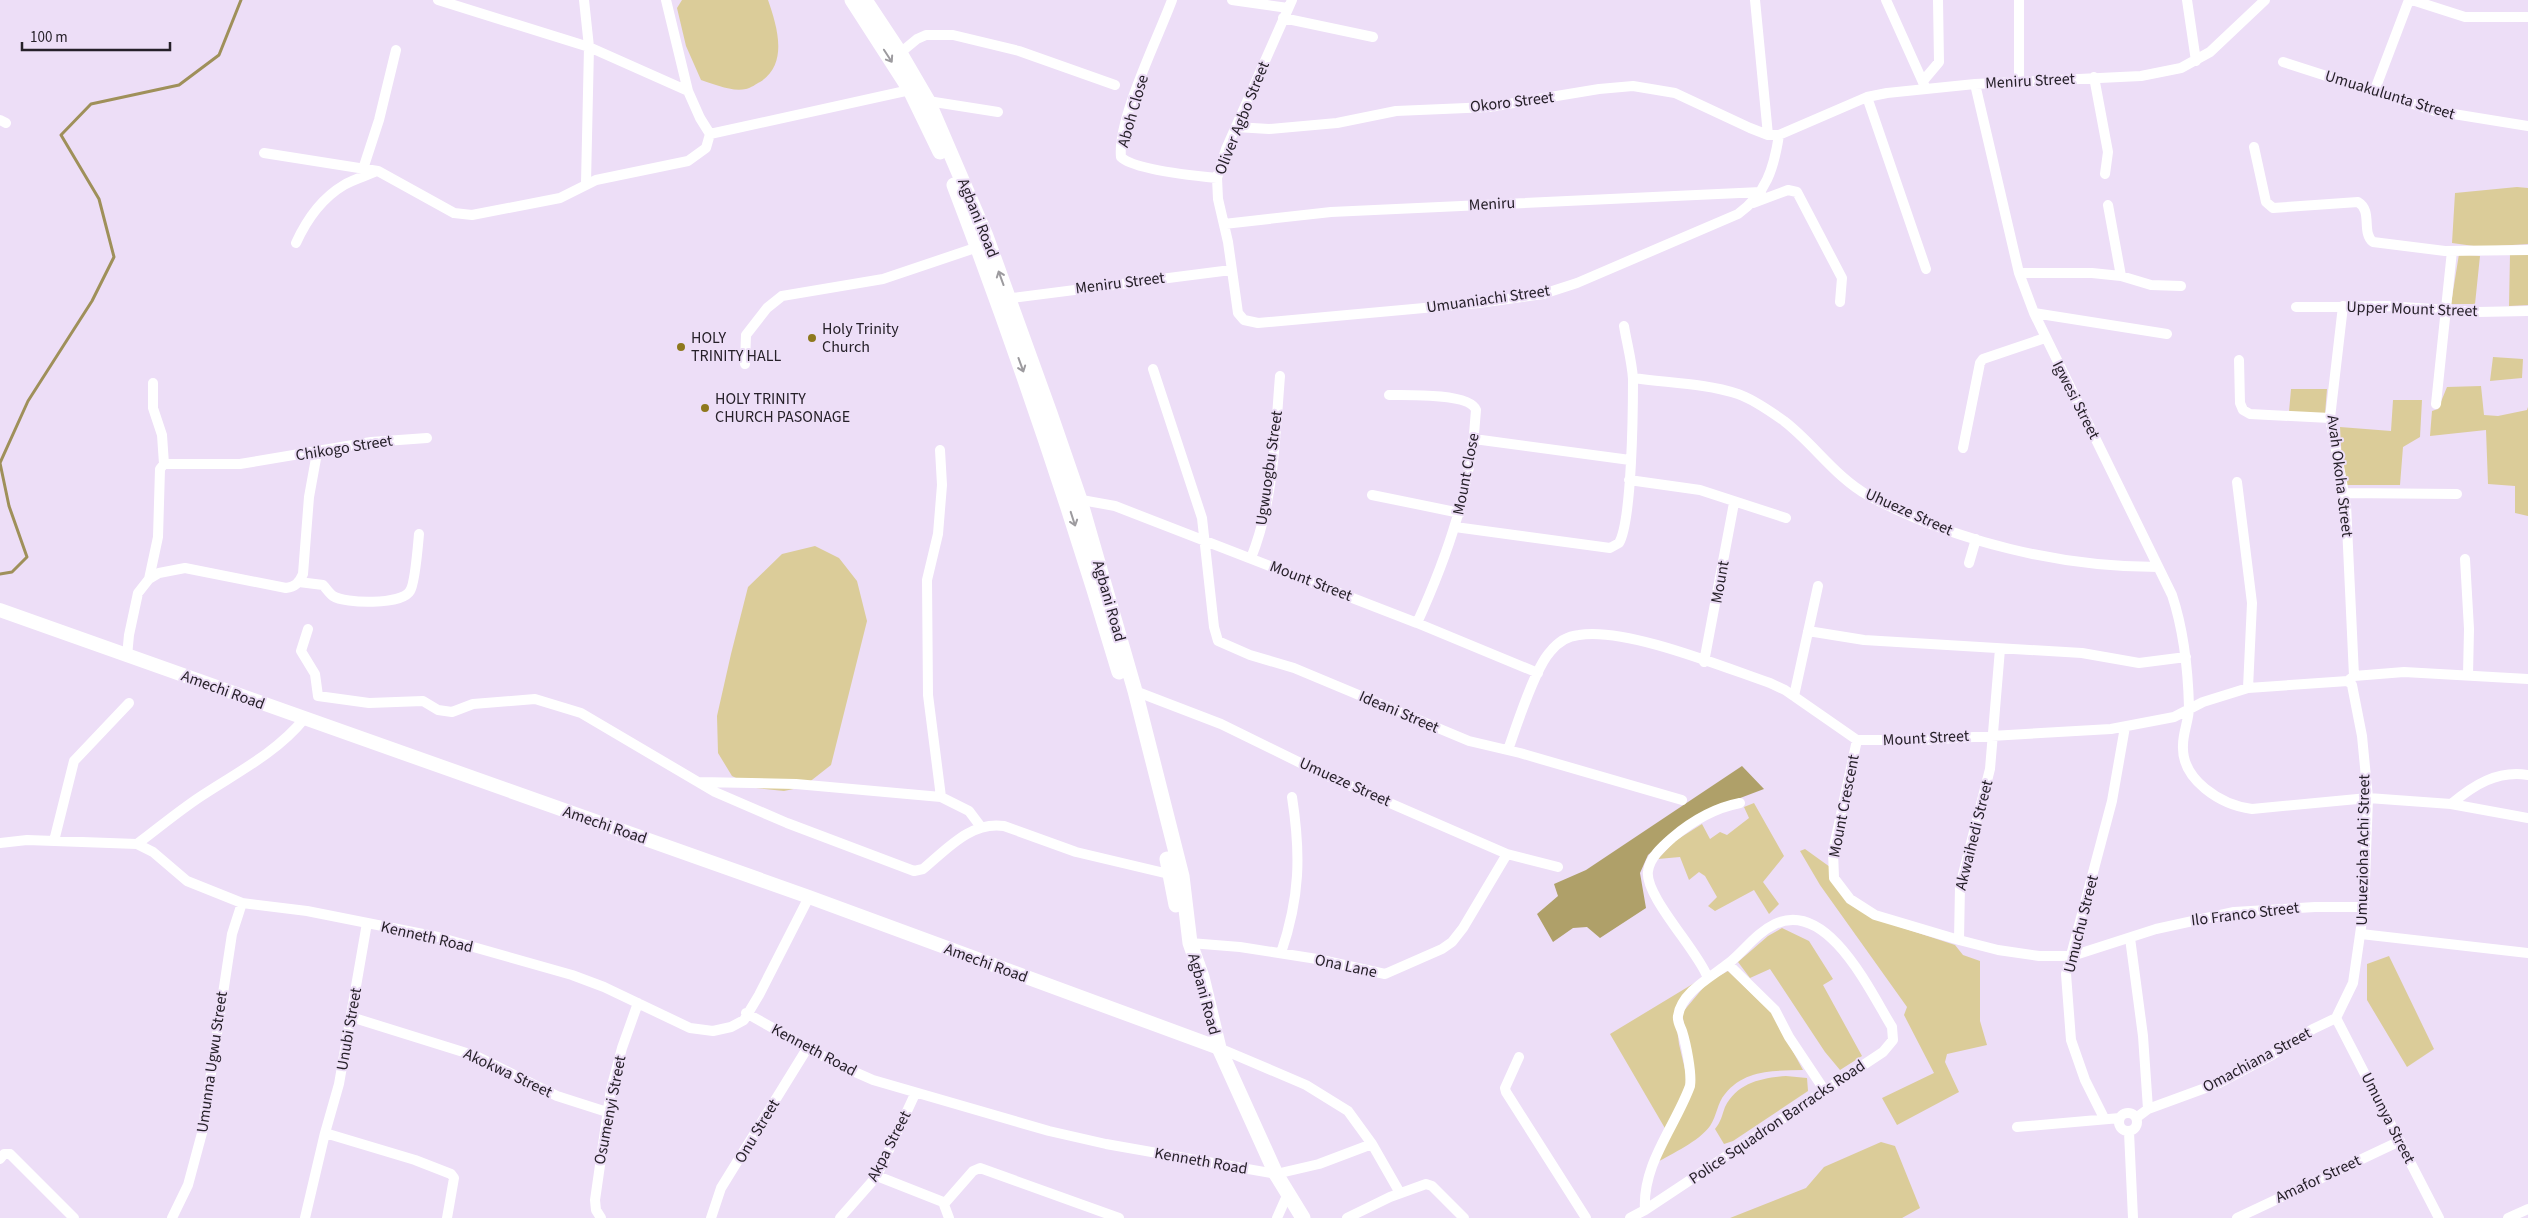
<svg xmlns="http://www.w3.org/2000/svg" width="2528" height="1218" font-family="'Source Sans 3',sans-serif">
<rect width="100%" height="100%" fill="#eddef7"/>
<path fill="#dbcc99" d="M682,0h86c9,26 21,64 -8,82 -4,2 -9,6 -14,7 -15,3 -32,-5 -45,-9l-15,-34 -9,-38z
M2517,187l11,1v56l-47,3 -29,-4 3,-50z
M2528,253v52l-19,1 1,-52z
M2459,254l21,2 -5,48h-24z
M2493,357l30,2 -1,19 -32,3z
M2481,386l3,29 14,1 29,-6 1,-3v109l-13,-3v-27l-27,-2 -2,-54 -56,6 2,-25 6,-2 9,-22z
M2291,389h36l-2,25 -36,-2z
M2393,400h29l-2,37 -17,10 -3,38h-54l-4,-22 -2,-36 51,4z
M815,546l24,12 18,23 10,40 -36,144 -28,22 -19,4 -28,-3 -24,-12 -14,-23 -1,-37 14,-62 17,-67 34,-33z
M1754,803l30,53 -21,26 16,22 -10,10 -15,-24 -39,21 -7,-5 9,-9 -12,-21 -6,-4 -10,8 -9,-23 -22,2 17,-18 27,-17 8,15 10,-7 7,3 22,-17 -5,-11z
M1805,849l25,18 10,26 60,34 55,18 8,10 17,6v60l7,24 -40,9 -2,8 14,30 -62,33 -15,-27 52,-25 -30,-58 3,-8 -87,-122 -20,-34z
M1782,928l27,13 24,38 -10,6 39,71 -22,14 -15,-18 -55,-83 -20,9 -12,-16 30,-26z
M2389,956l45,93 -27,18 -40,-67v-36z
M1728,971l44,42 31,57c-29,1 -58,-1 -78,24 -8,9 -8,22 -15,32 -12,16 -37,27 -54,37l39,-79 -13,-71 26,-31z
M1696,982l-21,31 4,31 8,34 -3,15 -18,37 -56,-96z
M1786,1076l21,2 1,13 -75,50 -9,3 -9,-15c6,-7 7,-14 10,-22 12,-24 36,-29 61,-31z
M1881,1142l14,4 25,62 -18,10h-172l76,-30 18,-21z"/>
<path fill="#afa069" d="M1742,766l22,23 -53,20 -32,18 -31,28 -8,18 6,35 -46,30 -13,-11 -14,1 -20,14 -16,-28 21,-18 -4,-12 32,-14z"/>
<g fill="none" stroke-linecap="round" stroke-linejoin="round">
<path stroke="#9f905a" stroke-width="3" d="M0,574l12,-2 15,-15 -18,-51 -9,-43 28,-62 64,-100 22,-44 -15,-58 -38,-64 30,-31 88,-19 40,-30 22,-55"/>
<path stroke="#fff" stroke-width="10" d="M438,0l151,47 99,44
M584,0l5,47 -3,136
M1172,0c-14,38 -55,120 -51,157 13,13 75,19 96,21
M1232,0l56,8
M1292,0l-66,149 -9,29 1,21 10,43 10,71 6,7 14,3 221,-20 64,-9 34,-11 161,-69c28,-20 36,-46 41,-79
M1755,0l13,135
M1886,0l40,89
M2019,0v82
M2187,0l9,61
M2412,0l53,17h63
M1283,18l90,19
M900,53l17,-14 9,-4h27l66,16 96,34
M2283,62l152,49 93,15
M2094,77l14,75 -3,22
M1923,81l16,-19 -1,-62
M1975,84l44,189 15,40 138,282c12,36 16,74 17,112 0,13 -6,25 -6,38 -2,35 38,60 69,64l116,-11 83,6 77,14
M2374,92l35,-92
M1867,97l59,172
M928,101l70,11
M0,120l6,3
M1236,127l33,2 68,-6 59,-12 94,-4 109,-18 34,-3 42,7 75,35 18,7h11l88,-38 20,-4 88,-9 166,-8 40,-8 29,-16 55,-52
M710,134l200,-44
M2254,147l12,55 7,6 85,-6c15,9 3,30 15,40l72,9 83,-1
M264,153l114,18 76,42 18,2 88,-17 36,-18 92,-19 18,-13 4,-14 -10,-16 -12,-27 -22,-91
M363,169l16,-49 17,-70
M1753,203l35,-13 9,2 45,86 -2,24
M2108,205l13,71
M1224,224l107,-12 430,-20
M296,243c10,-22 26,-45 48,-58 10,-6 22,-9 33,-14
M2019,273h73l29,3 30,9 30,1
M1004,299l227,-29
M2343,306l-13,112 16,86 8,172
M2296,307l91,-1 91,6 50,-1
M2034,313l133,21
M2239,360l1,43 3,7 7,4 80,4
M745,364l1,-29 21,-27 15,-12 101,-17 95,-32
M1153,369l49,149 12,109 4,14 32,14 44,13 175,73 51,12 162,47
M1633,378c34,5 72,5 105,16 15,5 32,17 46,27 30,23 51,56 85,75 87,46 191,71 289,71
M153,383v25l9,27 2,29
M1389,395c16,0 81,-2 87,15 -4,75 -28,145 -59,213
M2436,404l16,-153
M1474,439l156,21
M1963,448l17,-85 3,-4 62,-21
M940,450l2,35 -4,49 -11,46 1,115 13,102
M1629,480l71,10 86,28
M2237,482l15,121 -4,85
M2344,493l113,1
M1372,495l88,18
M1076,499l39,7 302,117 121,50
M1455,527l155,21 9,-5c13,-22 14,-133 14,-164 -1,-17 -6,-35 -9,-53
M1251,558c23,-57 24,-121 29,-182
M2465,559l4,70 -1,46
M1969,563l7,-24
M149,579l9,-42 2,-68 4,-5h76l131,-22 56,-4
M299,582l24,3c3,3 6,8 10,11 12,8 69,9 77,-5 5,-7 8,-46 9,-57
M308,629l-7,22 14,23 3,22 51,7 54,-2 15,9 14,2 21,-8 62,-5 46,14 134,79 72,31 127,48 9,-2c24,-20 48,-48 81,-43l72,26 97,23
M1808,631l56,9 218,13 57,10 47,-6
M2000,649l-10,120 -30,117 -1,54 39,10 41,6h33l84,-27 78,-17 81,-5h49
M127,656l2,-21 9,-42 11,-14 10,-6 26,-5 101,20c9,-1 13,-5 17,-14l6,-77 8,-44
M1704,662l30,-159
M2349,680l5,-4 50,-4 124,7
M1135,691l86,33 102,50 184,80 51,13
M1794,696l24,-110
M1857,740l-24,111 1,27 16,21 25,16 84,25
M1508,750c8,-23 27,-82 42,-98 7,-9 17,-16 29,-17 47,-8 144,32 191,48l15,7 72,50h65l189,-11 63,-12 29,-15 45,-14 100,-7
M699,782l97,2 145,13 28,14 12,16
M2451,804c23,-19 46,-34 77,-29
M54,841l20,-80 55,-58
M0,843l27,-3 110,4 16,8 34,29 55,22 65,8 131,26 134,38 32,12 86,41 23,3 18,-4 13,-7 15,-25 50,-98
M137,844c23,-17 45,-36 69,-51 34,-22 72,-42 98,-74
M2361,934l167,19
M2130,938l13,98 5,73
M1190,943l50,4 77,12 68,15 57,-25 10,-7 11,-14 44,-74
M1281,953c19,-56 20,-98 11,-156
M1728,964l47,46 14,27 36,54
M1707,976c-10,-26 -63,-81 -59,-105 2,-14 15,-25 24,-33 20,-17 42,-30 68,-35
M746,1013l93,52 34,15 176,51 57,13 170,30 43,-10 53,-20 28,49
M351,1017l125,39 81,40 50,16
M2336,1018l17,-35 11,-76 4,-109 -6,-62 -10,-51 -4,-4
M2336,1018l103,200
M1219,1048l87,37 42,26 24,33
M1519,1057l-14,31 1,4 80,126
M2119 1122a9 9 0 1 1 18 0a9 9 0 1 1-18 0Z
M2104,1118l-19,-38 -14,-40 -5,-66 46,-173 13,-74
M2136,1118l12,-9 71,-26 53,-28 41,-26 23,-11
M2017,1127l103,-9
M2129,1132l4,86
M325,1133l90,27 36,14 3,4 -7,40
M0,1159l4,-5h6l64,64
M877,1176l66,26 6,16
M945,1203l28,-32 7,-3 139,50
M172,1218l16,-33 14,-52 30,-199 10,-31
M305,1218l20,-85 14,-49 28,-161
M601,1218l-5,-8 -1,-10 16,-111 11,-41 16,-45
M711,1218l10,-30 87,-141
M840,1218l37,-42 38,-82
M1277,1218l8,-18
M1347,1218l43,-21 36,-13 6,2 32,32
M1630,1218l15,-8 238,-158 10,-12 -1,-13c-21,-34 -64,-128 -117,-103 -19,9 -30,26 -46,39 -16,13 -48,29 -51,53 -1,5 2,10 4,15 4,13 10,42 8,55 -15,41 -48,78 -45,124
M2237,1218l163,-77
M2508,1218l20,-9"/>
<path stroke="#fff" stroke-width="14" d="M0,610l809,287 410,151"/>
<path stroke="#fff" stroke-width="15" d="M852,0l58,90 30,62
M865,0l35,53 28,48 58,135 64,177 30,87 55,191 47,185 8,67 12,34 17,71 57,126 27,44
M954,185c61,160 116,322 165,487
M1167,859l9,46"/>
</g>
<defs><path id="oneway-shaft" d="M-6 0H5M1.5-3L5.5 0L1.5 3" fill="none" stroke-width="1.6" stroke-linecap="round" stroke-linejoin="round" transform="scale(1.25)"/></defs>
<g stroke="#9d9b9f">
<use href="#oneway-shaft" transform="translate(888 56) rotate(57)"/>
<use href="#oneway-shaft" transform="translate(1001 278) rotate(-110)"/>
<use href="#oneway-shaft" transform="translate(1021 365) rotate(70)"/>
<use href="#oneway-shaft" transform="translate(1073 519) rotate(72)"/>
</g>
<g fill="#8e781d" stroke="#eddef7" stroke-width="2">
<circle cx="812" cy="338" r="5"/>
<circle cx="681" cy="347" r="5"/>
<circle cx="705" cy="408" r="5"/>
</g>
<g text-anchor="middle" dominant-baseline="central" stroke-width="4" stroke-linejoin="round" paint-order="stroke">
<g font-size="16" fill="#262029" stroke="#eddef7">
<text transform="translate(2030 81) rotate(-3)">Meniru Street</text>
<text transform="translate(2390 95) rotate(17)">Umuakulunta Street</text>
<text transform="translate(1512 102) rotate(-7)">Okoro Street</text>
<text transform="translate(1133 111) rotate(-74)">Aboh Close</text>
<text transform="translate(1242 118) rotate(-68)">Oliver Agbo Street</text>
<text transform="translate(1492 204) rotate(-3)">Meniru</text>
<text transform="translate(978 218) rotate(68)">Agbani Road</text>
<text transform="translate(1120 283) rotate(-7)">Meniru Street</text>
<text transform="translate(1488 299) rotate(-8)">Umuaniachi Street</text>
<text transform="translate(2412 309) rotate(2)">Upper Mount Street</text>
<text transform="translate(2076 400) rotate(63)">Igwesi Street</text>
<text transform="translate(344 448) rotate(-9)">Chikogo Street</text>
<text transform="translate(1269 468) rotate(-82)">Ugwuogbu Street</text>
<text transform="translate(1466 474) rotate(-79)">Mount Close</text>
<text transform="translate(2340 476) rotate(83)">Avah Okoha Street</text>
<text transform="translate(1909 512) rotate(24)">Uhueze Street</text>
<text transform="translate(1311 581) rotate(21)">Mount Street</text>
<text transform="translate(1720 582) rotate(-80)">Mount</text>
<text transform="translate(1109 601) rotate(74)">Agbani Road</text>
<text transform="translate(223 690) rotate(20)">Amechi Road</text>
<text transform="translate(1399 712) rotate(23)">Ideani Street</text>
<text transform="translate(1926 738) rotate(-3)">Mount Street</text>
<text transform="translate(1345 782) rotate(24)">Umueze Street</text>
<text transform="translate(1844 806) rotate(-79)">Mount Crescent</text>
<text transform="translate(605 825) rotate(19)">Amechi Road</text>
<text transform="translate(1974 835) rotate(-76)">Akwaihedi Street</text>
<text transform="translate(2363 850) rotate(-89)">Umuezioha Achi Street</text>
<text transform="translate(2245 914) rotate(-7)">Ilo Franco Street</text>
<text transform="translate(2081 924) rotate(-76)">Umuchu Street</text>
<text transform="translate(427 937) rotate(13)">Kenneth Road</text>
<text transform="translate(986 963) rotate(20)">Amechi Road</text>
<text transform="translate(1346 966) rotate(12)">Ona Lane</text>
<text transform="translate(1204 994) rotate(75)">Agbani Road</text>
<text transform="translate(349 1029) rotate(-80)">Unubi Street</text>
<text transform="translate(814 1050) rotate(28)">Kenneth Road</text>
<text transform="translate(2257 1060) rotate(-28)">Omachiana Street</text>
<text transform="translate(212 1062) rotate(-82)">Umunna Ugwu Street</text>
<text transform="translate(508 1073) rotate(25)">Akokwa Street</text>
<text transform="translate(610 1110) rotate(-79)">Osumenyi Street</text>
<text transform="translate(2388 1118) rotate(63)">Umunya Street</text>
<text transform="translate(1777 1122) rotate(-34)">Police Squadron Barracks Road</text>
<text transform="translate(757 1131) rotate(-59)">Onu Street</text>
<text transform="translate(889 1146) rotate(-63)">Akpa Street</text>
<text transform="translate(1201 1161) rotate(10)">Kenneth Road</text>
<text transform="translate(2318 1179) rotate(-25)">Amafor Street</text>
</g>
<g font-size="16" fill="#262029" stroke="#eddef7" text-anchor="start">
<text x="822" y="329">Holy Trinity<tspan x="822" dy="18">Church</tspan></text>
<text x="691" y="338">HOLY<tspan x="691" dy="18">TRINITY HALL</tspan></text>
<text x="715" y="399">HOLY TRINITY<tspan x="715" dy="18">CHURCH PASONAGE</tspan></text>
</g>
</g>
<path d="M22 42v8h148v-8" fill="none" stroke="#262029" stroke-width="2.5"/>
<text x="30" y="42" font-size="15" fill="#262029" stroke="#eddef7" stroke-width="4" paint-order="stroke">100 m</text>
</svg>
